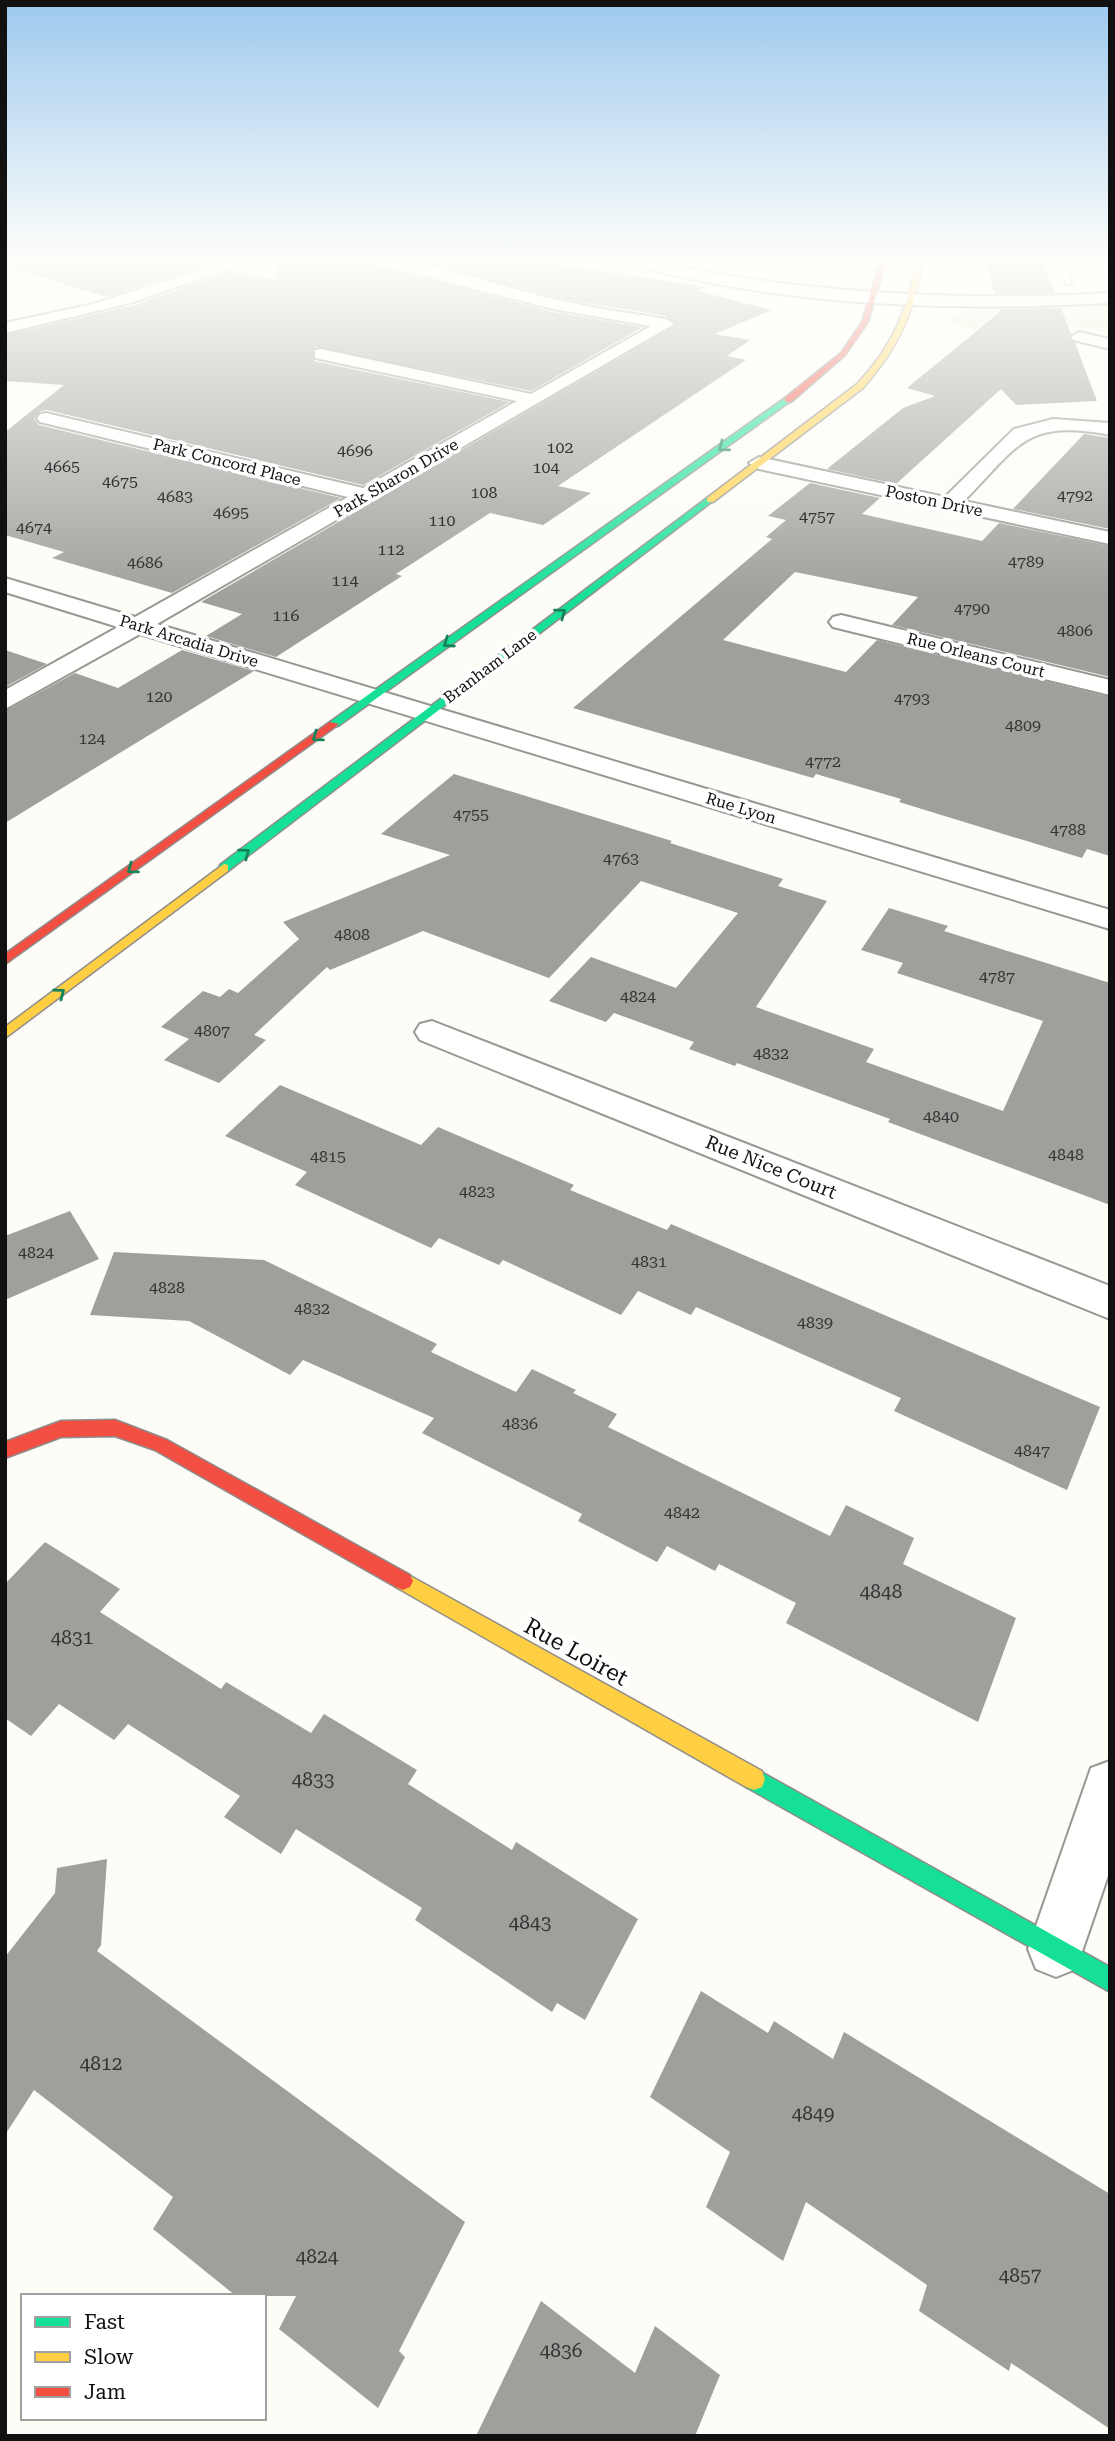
<svg xmlns="http://www.w3.org/2000/svg" width="1115" height="2441" font-family="'Roboto Serif',serif">
<rect width="100%" height="100%" fill="#fdfcf7"/>
<path fill="#e7f3d7" d="M1110,306v27l-43,-8 -40,13 -77,-13 2,-10 16,-5z"/>
<path fill="#a19f9c" d="M17,259h149l38,7 -98,31 -90,-28z
M278,259h77l198,53 90,15 -112,64 -216,-44 -1,14 196,41 -147,83 -316,-75 -7,1 -6,7 5,7 302,73 -169,95 -120,-35 12,-6 -59,-17v-103l59,-47 -59,-4v-46l130,-30 94,-34 47,9z
M402,259h126l178,28 -8,4 74,19 -57,24 35,6 -23,16 19,4 -188,126 33,7 -48,32 -53,-12 -94,61 6,2 -126,81 -70,-21 36,-22 -41,-12 475,-277 -10,-9 -98,-16z
M984,259h58l13,34 -60,1z
M1061,308l10,26 -2,4 6,5 22,58 -81,4 -15,-16 -105,95 -69,-15 76,-61 32,-12 -28,-8 94,-77 -1,-2z
M1084,434l26,4v91l-97,-20z
M810,483l70,15 -18,16 120,27 17,-18 111,23v131l-218,-52 26,-28 -123,-25 -72,68 123,32 31,-32 233,57v159l-23,-7 -5,9 -183,-56 2,-3 -85,-25 -3,4 -240,-70 199,-169 -6,-2 20,-17 -18,-4z
M5,650l42,14 -42,23z
M182,650l72,21 -249,152v-112l70,-38 43,15z
M454,774l218,67 -2,2 113,36 -5,7 49,15 -71,106 118,42 -8,13 137,49 40,-90 -146,-48 6,-10 -42,-13 28,-42 59,18 -4,5 166,52v222l-222,-83 2,-3 -153,-56 -2,3 -46,-17 5,-7 -80,-29 -8,9 -57,-21 42,-44 85,31 62,-75 -97,-32 -92,97 -126,-47 -93,39 -3,-3 -73,68 12,5 -47,43 -55,-23 25,-21 -28,-12 42,-36 17,6 9,-8 9,4 61,-54 -16,-17 167,-67 -69,-21z
M280,1085l141,60 17,-18 136,58 -4,5 97,40 4,-6 429,183 -33,83 -173,-79 7,-13 -205,-91 -5,8 -53,-24 -17,24 -118,-55 -4,5 -60,-27 -8,10 -136,-63 12,-13 -82,-36z
M70,1211l29,48 -94,41v-64z
M114,1252l150,8 173,84 -6,8 85,40 16,-23 44,21 -3,3 44,21 -9,13 222,109 16,-31 68,33 -11,26 113,54 -38,104 -192,-99 10,-20 -77,-39 -4,7 -48,-25 -10,16 -79,-41 4,-7 -160,-81 12,-15 -131,-58 -13,15 -101,-54 -99,-6z
M45,1542l75,47 -20,23 121,77 5,-7 85,51 13,-19 93,56 -9,14 104,66 4,-8 122,77 -53,101 -28,-17 -5,9 -137,-92 7,-12 -126,-79 -15,25 -57,-37 16,-21 -112,-72 -14,16 -55,-36 -28,32 -26,-18v-134z
M107,1859l-6,86 -4,6 368,271 -66,129 6,6 -27,51 -99,-79 17,-33h-60l-83,-67 20,-32 -139,-107 -29,45v-178l50,-64 2,-25z
M701,1991l67,42 6,-12 59,38 11,-27 266,162v235l-99,-66 -2,8 -90,-60 8,-26 -121,-83 -23,59 -77,-54 24,-55 -80,-55z
M541,2301l94,72 20,-47 65,49 -25,61h-219z"/>
<g fill="none" stroke-linecap="round" stroke-linejoin="round">
<defs>
<path id="lane" d="M625,259l27,4 19,-4 -18,10z
M834,259h18l34,7 -4,3z
M1054,259h8l10,25h-6z"/>
<path id="street" d="M235,259h20l-121,43 -129,31v-10l88,-19z
M358,259c66,-3 132,26 196,40 37,9 75,14 112,20l8,5 -517,300 953,286v19l-970,-295 -135,75v-19l113,-63 -113,-35v-14l130,39 213,-120 -308,-75 -3,-4 3,-4 6,-1 317,75 154,-87 -202,-43v-8l6,-1 210,45 120,-68 -98,-17z
M653,262c152,31 302,40 457,31v10c-155,8 -311,4 -462,-34v-6z
M1079,332l31,7v10l-37,-9 -2,-3z
M1053,419l57,4v12c-85,-16 -91,10 -146,66l146,31v12l-351,-75 -10,-6 10,-6 186,40 69,-68z
M841,615l269,65v15l-277,-68 -4,-5 4,-5z
M432,1021l678,265v33l-690,-279 -5,-8 5,-8z
M1110,1761v109l-34,99 -20,8 -20,-8 -8,-20 63,-181z"/>
<path id="fast" d="M785,398l7,2 -454,326h-8v-4z
M707,498l7,2 -486,371h-8v-6z
M754,1768l356,199v25l-364,-205 -3,-8 3,-8z"/>
<path id="slow" d="M917,259h6c-9,54 -24,88 -60,129l-150,114h-6v-4l150,-114c35,-37 51,-75 60,-125z
M224,864l4,1v6l-223,167v-11z
M403,1572l359,199 3,8 -3,8 -8,3 -8,-3 -350,-200 -3,-6 3,-6z"/>
<path id="jam" d="M881,259h6l-19,63 -23,33 -54,47h-6v-4l56,-45 21,-31z
M330,722l9,2 -334,240v-10z
M115,1420l52,20 243,135 3,6 -3,6 -7,3 -7,-3 -241,-137 -40,-14 -54,1 -56,21v-16l56,-21z"/>
</defs>
<use href="#lane" stroke="#979795" stroke-width="3"/>
<use href="#street" stroke="#979795" stroke-width="4"/>
<use href="#fast" stroke="#8e8d8b" stroke-width="3"/>
<use href="#slow" stroke="#8e8d8b" stroke-width="3"/>
<use href="#jam" stroke="#8e8d8b" stroke-width="3"/>
<use href="#lane" fill="#fffffe" fill-rule="evenodd"/>
<use href="#street" fill="#fffffe" fill-rule="evenodd"/>
<use href="#fast" fill="#16e098" fill-rule="evenodd"/>
<use href="#slow" fill="#ffcf43" fill-rule="evenodd"/>
<use href="#jam" fill="#f24e42" fill-rule="evenodd"/>
</g>
<defs><path id="oneway-chevron" d="M-2-3.5L2.5 0L-2 3.5" fill="none" stroke-width="1.6" stroke-linecap="round" stroke-linejoin="round" transform="scale(1.75)"/></defs>
<g stroke="#14835b">
<use href="#oneway-chevron" transform="translate(723 447) rotate(144)"/>
<use href="#oneway-chevron" transform="translate(561 613) rotate(-37)"/>
<use href="#oneway-chevron" transform="translate(448 643) rotate(145)"/>
<use href="#oneway-chevron" transform="translate(317 737) rotate(144)"/>
<use href="#oneway-chevron" transform="translate(245 853) rotate(-36)"/>
<use href="#oneway-chevron" transform="translate(132 869) rotate(144)"/>
<use href="#oneway-chevron" transform="translate(60 993) rotate(-37)"/>
</g>
<linearGradient id="sky" x2="0" y2="1"><stop stop-color="#9dc9ee"/><stop offset="0.43" stop-color="#fefefb"/><stop offset="1" stop-color="#fefefb" stop-opacity="0"/></linearGradient>
<rect width="1115" height="600" fill="url(#sky)"/>
<g text-anchor="middle" dominant-baseline="central" stroke-width="7" stroke-linejoin="round" paint-order="stroke">
<g font-size="16" fill="#353434">
<text x="560" y="447">102</text>
<text x="355" y="450">4696</text>
<text x="62" y="466">4665</text>
<text x="546" y="467">104</text>
<text x="120" y="481">4675</text>
<text x="484" y="492">108</text>
<text x="1075" y="495">4792</text>
<text x="175" y="496">4683</text>
<text x="231" y="512">4695</text>
<text x="817" y="516">4757</text>
<text x="442" y="520">110</text>
<text x="34" y="527">4674</text>
<text x="391" y="549">112</text>
<text x="1026" y="561">4789</text>
<text x="145" y="562">4686</text>
<text x="345" y="580">114</text>
<text x="972" y="608">4790</text>
<text x="286" y="615">116</text>
<text x="1075" y="630">4806</text>
<text x="159" y="696">120</text>
<text x="912" y="698">4793</text>
<text x="1023" y="725">4809</text>
<text x="92" y="738">124</text>
<text x="823" y="761">4772</text>
<text x="471" y="814">4755</text>
<text x="1068" y="829">4788</text>
<text x="621" y="858">4763</text>
<text x="352" y="934">4808</text>
<text x="997" y="976">4787</text>
<text x="638" y="996">4824</text>
<text x="212" y="1030">4807</text>
<text x="771" y="1053">4832</text>
<text x="941" y="1116">4840</text>
<text x="1066" y="1154">4848</text>
<text x="328" y="1156">4815</text>
<text x="477" y="1191">4823</text>
<text x="36" y="1252">4824</text>
<text x="649" y="1261">4831</text>
<text x="167" y="1287">4828</text>
<text x="312" y="1308">4832</text>
<text x="815" y="1322">4839</text>
<text x="520" y="1423">4836</text>
<text x="1032" y="1450">4847</text>
<text x="682" y="1512">4842</text>
</g>
<g font-size="16" fill="#111" stroke="#fff">
<text transform="translate(227 462) rotate(14)">Park Concord Place</text>
<text transform="translate(396 478) rotate(-30)">Park Sharon Drive</text>
<text transform="translate(934 501) rotate(12)">Poston Drive</text>
<text transform="translate(189 641) rotate(17)">Park Arcadia Drive</text>
<text transform="translate(976 655) rotate(14)">Rue Orleans Court</text>
<text transform="translate(490 666) rotate(-37)">Branham Lane</text>
<text transform="translate(741 808) rotate(17)">Rue Lyon</text>
</g>
<g font-size="19" fill="#111" stroke="#fff">
<text transform="translate(771 1167) rotate(22)">Rue Nice Court</text>
</g>
<g font-size="19" fill="#353434">
<text x="881" y="1591">4848</text>
<text x="72" y="1637">4831</text>
<text x="313" y="1779">4833</text>
<text x="530" y="1922">4843</text>
<text x="101" y="2063">4812</text>
<text x="813" y="2113">4849</text>
<text x="317" y="2256">4824</text>
<text x="1020" y="2275">4857</text>
<text x="561" y="2350">4836</text>
</g>
<g font-size="23" fill="#111" stroke="#fff">
<text transform="translate(576 1652) rotate(29)">Rue Loiret</text>
</g>
</g>
<rect width="1115" height="2441" fill="none" stroke="#111111" stroke-width="14"/>
<rect x="21" y="2294" width="245" height="126" fill="#ffffff" stroke="#a0a0a0" stroke-width="2"/>
<rect x="35" y="2317" width="35" height="10" fill="#16e098" stroke="#a0a0a0" stroke-width="2"/>
<text x="84" y="2329" font-size="21" fill="#111111">Fast</text>
<rect x="35" y="2352" width="35" height="10" fill="#ffcf43" stroke="#a0a0a0" stroke-width="2"/>
<text x="84" y="2364" font-size="21" fill="#111111">Slow</text>
<rect x="35" y="2387" width="35" height="10" fill="#f24e42" stroke="#a0a0a0" stroke-width="2"/>
<text x="84" y="2399" font-size="21" fill="#111111">Jam</text>
</svg>
